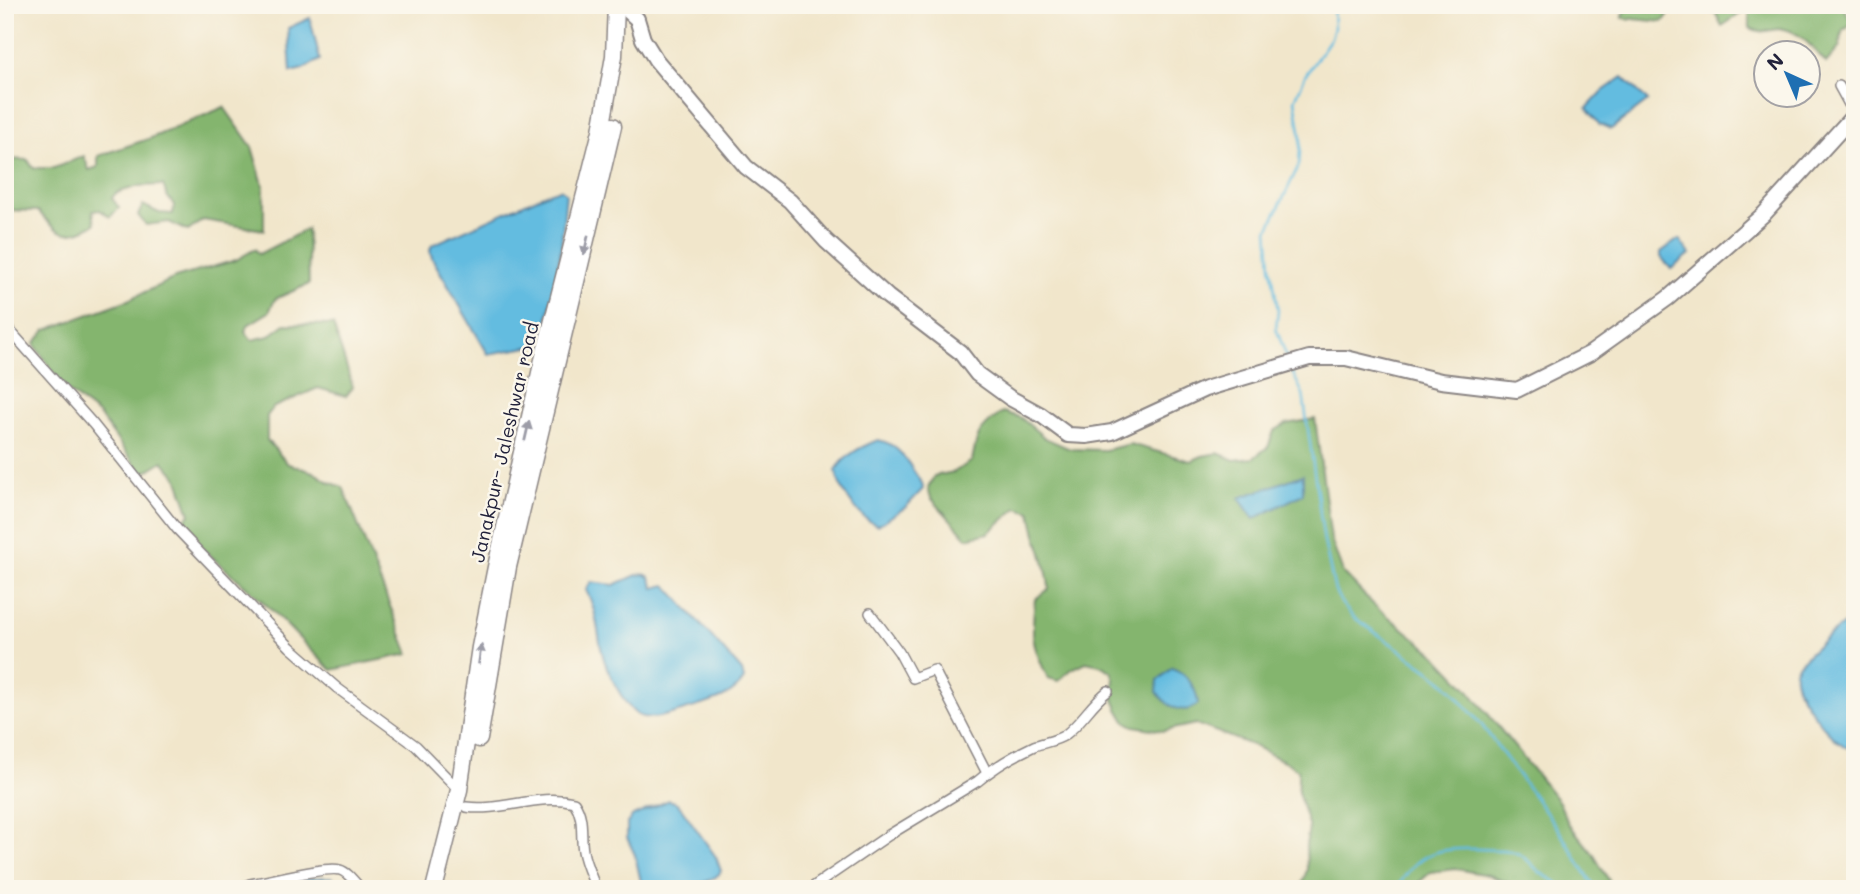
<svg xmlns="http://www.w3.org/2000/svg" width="1860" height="894" font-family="Mali,sans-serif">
<rect width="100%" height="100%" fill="#fbf7ec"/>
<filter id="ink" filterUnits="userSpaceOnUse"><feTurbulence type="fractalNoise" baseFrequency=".0143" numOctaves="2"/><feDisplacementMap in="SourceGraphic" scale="14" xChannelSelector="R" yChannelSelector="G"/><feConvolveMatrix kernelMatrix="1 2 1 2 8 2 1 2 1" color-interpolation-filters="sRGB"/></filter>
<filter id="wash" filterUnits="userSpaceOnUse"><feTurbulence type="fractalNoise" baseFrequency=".00686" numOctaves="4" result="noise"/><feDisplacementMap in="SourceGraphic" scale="28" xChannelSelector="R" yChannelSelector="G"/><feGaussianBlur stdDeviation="1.57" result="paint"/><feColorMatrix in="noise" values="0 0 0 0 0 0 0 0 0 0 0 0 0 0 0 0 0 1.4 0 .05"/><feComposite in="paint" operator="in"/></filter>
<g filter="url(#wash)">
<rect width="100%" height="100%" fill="#f1e6cb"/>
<path fill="#84b56e" stroke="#536c54" stroke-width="2" d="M1628,5h214l11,18 -10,8 -4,17 -13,15c-11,-12 -26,-33 -44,-34 -14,0 -18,6 -32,-1l-1,-20 -27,18 -7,-14 -43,-2 -9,12 -41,-4z
M224,107l28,40 12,41v42l-61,-10 -15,11 -19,-9 -23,3 -8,-10 5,-10 16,8 14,1 1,-9 -7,-9 -4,-11 -24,1 -23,7 -4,5 7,10 -9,9 -10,-7 -7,1 2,13c-30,16 -35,11 -57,-13l-33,-1v-51l23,1 5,8h21l30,-12 5,14 9,-3v-11l53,-18z
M307,229l2,55 -34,15 -6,13 -21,13 -3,6 7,9 17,-4 16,-12 48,1 20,62 -7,9 -28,-8 -44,19 -7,9v24l21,24 25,8 16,10 14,5 66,167 -77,16c-24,-21 -45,-46 -69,-68 -27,-27 -60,-47 -82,-79l9,-9 -13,-37 -14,-16 -19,12 -5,-3 -40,-55 -34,-26 -31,-45 12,-14 82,-30 47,-22 61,-18 19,-11 4,5z
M1003,412l18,6 24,20 25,11 35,1 25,-6 61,17 11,-5 16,-3 16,7 19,-2 15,-11 6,-16 12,-7 29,-5 16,120 12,34 31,32 62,50 31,33 92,114 9,21 24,29 22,37h-90l-36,-14 -32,-6 -25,3 -20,17h-111l7,-19 -1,-25 3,-17 -11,-36v-22l-12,-8 -32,-16 -58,-22 -33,7 -29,-5 -9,-5 -7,-12 -6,-14 2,-16 -3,-8 -11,-6 -14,-3 -14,7 -14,12 -10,-3c-17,-34 -17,-42 -13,-79l14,-10c-1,-27 -14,-50 -18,-77l-14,-4 -29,25 -21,5 -36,-40 -3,-10 6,-12 20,-4 18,-11c5,-28 7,-32 31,-49z"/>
<path fill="#63bce0" stroke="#426f8e" stroke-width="2" d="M310,18l10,42 -17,9 -12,3 -3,-44z
M1623,77l25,24 -37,28 -12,-5 -12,-16 16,-17z
M560,189l6,4 -5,56 -15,79 -12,18 -46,8 -56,-96 -2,-8 2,-5 116,-52z
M1679,239l11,15 -19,15 -10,-12v-5z
M878,440c23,4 31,26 44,43l1,6 -17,18 -28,18c-17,-4 -41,-38 -42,-55 10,-16 25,-23 42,-30z
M1303,475v19l-49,25 -15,-21z
M644,574l6,3 4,11 12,-3 76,86 2,8c-11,19 -36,24 -56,30 -14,4 -33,12 -48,7 -14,-5 -35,-49 -38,-64 -5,-22 -5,-42 -16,-62l5,-8 23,3 23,-10z
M1855,618v129l-7,1c-17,-7 -57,-57 -53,-77 3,-11 48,-49 60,-53z
M1172,668c15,5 25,21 26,36 -15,13 -31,2 -41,-12l1,-12z
M669,800l8,3 5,6 34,48 5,14c-7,14 -55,22 -70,17 -3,0 -8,-4 -10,-6l-6,-27 -8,-17v-15l6,-7z
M332,877l10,12h-83l49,-11z"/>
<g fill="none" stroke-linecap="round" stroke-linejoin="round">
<path stroke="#63bce0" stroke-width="2.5" d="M1287,358l-11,-30 2,-17 -7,-45 -3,-36 31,-65 2,-27 -6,-38 10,-24 26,-38 3,-10 -1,-23
M1290,368l13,26 21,147 11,50 7,13 10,12 82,58 18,16 29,34 77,105 38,60
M1397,889c20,-38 41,-41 81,-40 14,1 30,-1 43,6 8,5 13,13 20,18 8,6 16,7 22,16"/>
<path stroke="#63bce0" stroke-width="8" d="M1851,5l4,7"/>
</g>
</g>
<g filter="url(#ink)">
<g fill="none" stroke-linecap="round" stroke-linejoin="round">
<defs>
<path id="street" d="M1839,86l16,29
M5,325l88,99 84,105 113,118 47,41 79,58 43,44
M870,613l29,39 14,26 21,-8 53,103
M466,807c35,5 73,-14 108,-5 11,16 6,32 9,49 2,13 9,26 13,38
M239,889l11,-5c19,-3 75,-18 90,-14 8,2 15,13 21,19
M810,889l79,-54 89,-54c16,-14 37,-26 56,-35 11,-4 22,-5 31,-11 17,-13 26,-31 43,-44"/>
<path id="primary" d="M616,8l10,1 11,10 6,20 13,21 90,107 44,34 36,40 62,56 72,55 17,22 33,24 31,17 27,20 18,1 26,-4 93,-43 104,-31h37l95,23 76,9 74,-37 77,-55 96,-84 91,-100"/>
<path id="highway" d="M479,739l29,-172 105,-441
M434,889l25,-99 21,-143 16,-80 46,-203 59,-233 13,-75 2,-51"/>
</defs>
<use href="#street" stroke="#8a8483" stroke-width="12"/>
<use href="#primary" stroke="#8a8483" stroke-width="18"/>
<use href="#highway" stroke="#8a8483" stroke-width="19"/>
<use href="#street" stroke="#fff" stroke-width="9"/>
<use href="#primary" stroke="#fff" stroke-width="14"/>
<use href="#highway" stroke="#fff" stroke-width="16"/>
</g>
<defs><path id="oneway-solid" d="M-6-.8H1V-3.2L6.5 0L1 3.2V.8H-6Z" transform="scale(1.75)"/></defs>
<g fill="#9c9ca7">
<use href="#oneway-solid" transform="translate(586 245) rotate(103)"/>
<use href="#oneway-solid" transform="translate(527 431) rotate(-77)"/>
<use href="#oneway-solid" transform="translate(480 654) rotate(-82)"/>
</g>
</g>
<g text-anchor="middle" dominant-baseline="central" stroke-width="5" stroke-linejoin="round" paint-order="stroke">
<g font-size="19" fill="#22223b" stroke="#fbf7ec">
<text transform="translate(504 442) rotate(-77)">Janakpur- Jaleshwar road</text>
</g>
</g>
<rect width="1860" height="894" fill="none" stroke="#fbf7ec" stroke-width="28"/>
<g transform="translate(1787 74) rotate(316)"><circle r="33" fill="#fbf7ec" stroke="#a4a2a5" stroke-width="2"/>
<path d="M0-5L12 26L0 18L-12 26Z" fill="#1f6fb2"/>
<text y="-10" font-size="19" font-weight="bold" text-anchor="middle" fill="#22223b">N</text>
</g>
</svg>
